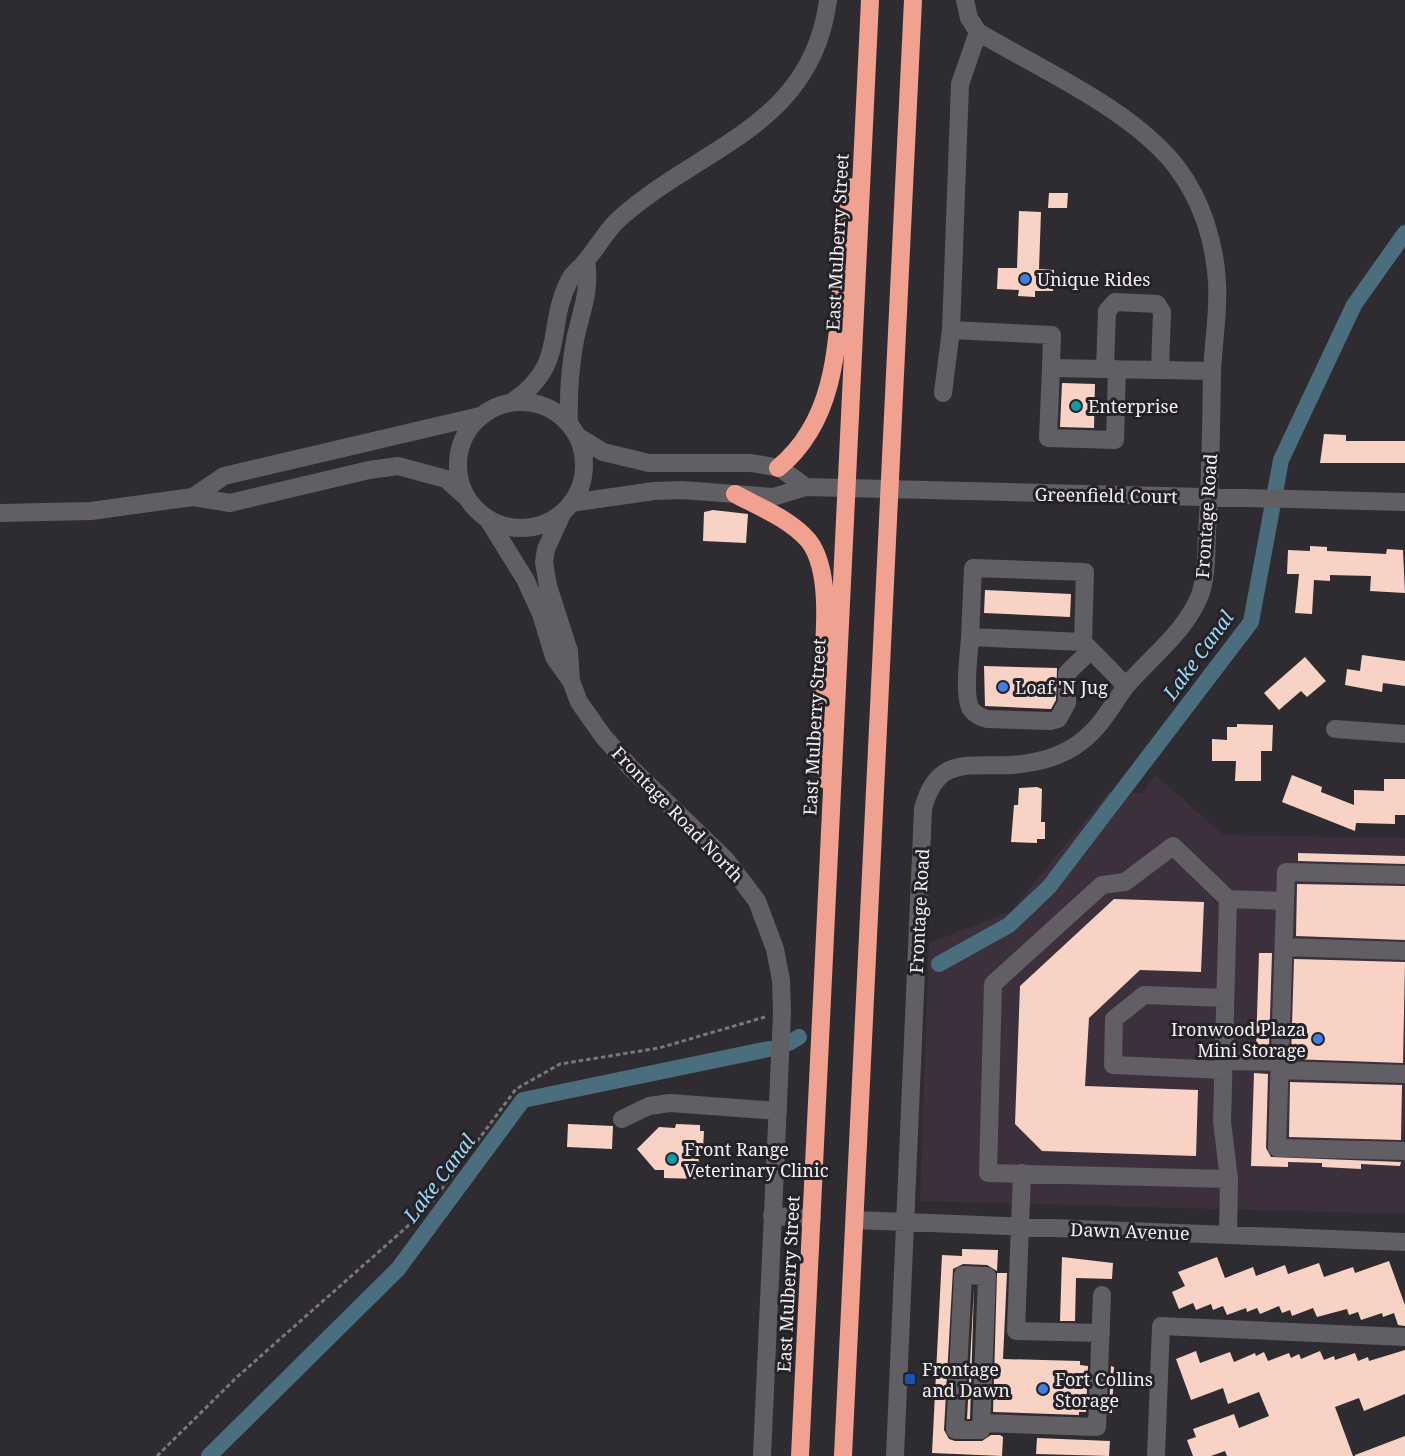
<svg xmlns="http://www.w3.org/2000/svg" width="1405" height="1456" font-family="'Noto Serif',serif">
<rect width="100%" height="100%" fill="#2f2c31"/>
<path fill="#3d303d" d="M1156,775l67,60 182,3v376l-485,-13 9,-258 81,-31 99,-120 33,1z"/>
<g fill="none" stroke-linecap="round" stroke-linejoin="round">
<path stroke="#4b6e7f" stroke-width="16" d="M939,964l70,-39 40,-38 202,-265 30,-162 73,-155 51,-72
M789,1043l10,-6
M209,1456l189,-187 125,-169 246,-51"/>
</g>
<path fill="#f8d2c4" d="M1049,193h19l-1,15h-19z
M1019,211l22,1 -2,57 15,1 -1,21h-18v6l-17,-1 1,-6 -22,-1 1,-21h19z
M1062,383l33,1 -1,44 -34,-1z
M1324,434l22,1v6h59v22h-85z
M713,510l35,4 -2,29 -43,-2 1,-29z
M1310,546l17,1v4l59,3 1,-5 16,1 2,43 -35,-2 1,-15 -41,-1v6l-16,-1 -2,34 -17,-1 4,-39h-12l1,-24 22,1z
M985,590l86,4 -1,23 -86,-4z
M1362,655l43,6v25l-22,-3 -1,9 -37,-7 2,-16 13,2z
M1305,657l21,24 -19,16 -6,-6 -22,19 -15,-17z
M984,666l73,2 -1,32 -5,9 -66,-3z
M1237,724l36,1 -1,26h-11v30h-26l1,-20h-24v-22l15,1v-13h10z
M1292,775l30,12 -1,5 33,13v-15l30,1v-12h21v36h-10v9l-39,-1 -1,8 -73,-29z
M1037,787l5,2 -1,33h4v17h-8v4l-26,-1 3,-37h4l1,-17z
M1298,853l107,3v8l-107,-3z
M1297,884l108,2v54l-109,-4z
M1114,899l90,3 -3,70 -61,-2 -51,48 -4,68 113,4 -2,66 -154,-5 -27,-27 5,-138z
M1259,953h13l-3,94h-13z
M1294,959l111,3 -2,101 -112,-4z
M1254,1073l14,1 -2,74 5,9 130,5 -1,4 -39,-2v5l-39,-2v-4l-34,-1v5l-37,-1z
M1290,1082l112,3 -1,55 -112,-3z
M568,1124l45,2 -1,23 -45,-2z
M676,1124l24,1v6h4l-1,18h-4l-1,30 -34,-1v-8h-9l-18,-21 22,-22 16,1z
M962,1249l36,1 -1,21 -10,-6 -24,-1 -10,5 -9,161 5,9 6,2h27l9,-6h9l3,2 -1,19 -70,-3 10,-198 20,1z
M1062,1257l51,6 -1,16 -36,-1 -1,43h-15z
M1217,1257l8,21 28,-11 3,9 29,-11 3,9 31,-11 5,14 29,-10 2,6 34,-12 16,44v21l-7,-1 -4,-12 -11,4 -1,-4 -21,7 -3,-8 -9,3 -2,-6 -30,8 -4,-9 -21,8 -2,-6 -8,3 -3,-7 -19,8 -3,-6 -10,4 -1,-4 -19,7 -4,-9 -10,4 -2,-6 -15,6 -3,-7 -14,6 -7,-17 13,-6 -7,-14z
M997,1273h10l-4,86 77,2v4l8,1 -2,46h-7v3l-86,-3z
M974,1287l-4,132h-3z
M1405,1350v44l-41,17 -5,-13 -24,9 18,49h-126l-2,-5 -14,5h-18l-6,-16 9,-3 -3,-8 41,-15 5,14 30,-12 -10,-24 -31,12 -5,-16 -32,12 -15,-41 20,-8 4,12 30,-11 4,10 21,-9 1,3 8,-4 4,9 21,-8 2,5 8,-4 2,5 19,-8 4,9 10,-4 1,4 20,-7 3,8 10,-4 1,4z
M1111,1366l3,1 -2,46h-3z
M1405,1436v20h-50v-1z
M1037,1438l73,3 -1,15 -73,-2z"/>
<g fill="none" stroke-linecap="round" stroke-linejoin="round">
<path stroke="#7a777b" stroke-width="3" stroke-dasharray="4.5 3" stroke-linecap="butt" d="M157,1456l80,-79 189,-167 90,-121 44,-25 99,-16 106,-31"/>
<path stroke="#615e64" stroke-width="18" d="M951,330l101,5 -1,33 161,3
M1051,368l-3,70 67,2 2,-71
M1105,369l2,-58 8,-9 42,2 5,8 -2,58
M943,393l8,-63 9,-246 18,-52
M458 465a63 63 0 1 1 126 0a63 63 0 1 1-126 0Z
M512,402c57,-39 32,-73 58,-123 4,-7 11,-11 15,-17 12,-14 20,-30 34,-43 81,-73 193,-92 209,-219
M569,424c-1,-29 1,-56 6,-84 6,-28 16,-50 11,-79
M577,436l26,16 46,11h102l29,5 26,19
M193,497l31,-21 256,-60
M571,503l83,-12 28,-1 91,7 33,-10 599,15
M0,513l91,-2 102,-14 37,6 139,-33 29,-4 48,13 19,17
M562,514l-16,35 -2,13 4,24 21,65 2,30
M489,521l36,58 16,35 13,43 17,24 8,21 24,34 27,31 96,93 31,41 18,48 6,31 1,33 -20,443
M970,637c-1,16 -7,60 1,72 4,6 10,8 16,10l63,2 8,-2 9,-16v-30l24,-23
M1083,642l2,-70 -112,-4 -3,69 113,5 43,44
M1335,729l70,5
M1405,875l-119,-3 -9,276 128,3
M1228,899l57,2
M1284,947l121,4
M1224,1061l56,1
M1223,1070l-110,-5 1,-46 30,-24 81,3
M1280,1070l125,4
M622,1119l27,-13 21,-3 108,8
M1022,1173l-6,158 85,2
M772,1216l40,2
M855,1220l550,22
M1228,1235l1,-56 -7,-57 6,-223 -55,-53 -48,36 -23,3 -109,99 -5,189 241,6
M963,1275l24,1 -6,154h-26z
M982,1423l115,4 5,-132
M895,1456l28,-647c15,-59 53,-39 98,-45 28,-3 52,-12 71,-32 14,-13 23,-32 35,-47 24,-28 59,-54 73,-90 7,-20 6,-42 7,-63 4,-53 4,-106 5,-159 1,-30 7,-61 5,-90 -2,-40 -15,-82 -39,-114 -43,-58 -138,-100 -200,-137l-9,-14 -4,-18
M1156,1456l5,-130 244,11"/>
<path stroke="#f1a18f" stroke-width="18" d="M778,468c82,-67 51,-190 75,-281
M735,494c24,13 55,25 73,46 33,40 8,148 11,199 0,13 4,27 7,41
M800,1456l70,-1456
M843,1456l70,-1456"/>
</g>
<g fill="#3f7fe0" stroke="#252227" stroke-width="2">
<circle cx="1025" cy="279" r="6"/>
<circle cx="1003" cy="687" r="6"/>
<circle cx="1318" cy="1039" r="6"/>
<circle cx="1043" cy="1389" r="6"/>
</g>
<g fill="#0f9aa8" stroke="#252227" stroke-width="2">
<circle cx="1076" cy="406" r="6"/>
<circle cx="672" cy="1159" r="6"/>
</g>
<rect fill="#1a4fb4" stroke="#252227" stroke-width="2" x="904" y="1373" width="12" height="12" rx="3"/>
<g text-anchor="middle" dominant-baseline="central" stroke-width="6" stroke-linejoin="round" paint-order="stroke">
<g font-size="18" fill="#f2f0f3" stroke="#252227">
<text transform="translate(837 242) rotate(-87)">East Mulberry Street</text>
<text transform="translate(1106 495) rotate(1)">Greenfield Court</text>
<text transform="translate(1206 516) rotate(-86)">Frontage Road</text>
<text transform="translate(814 727) rotate(-87)">East Mulberry Street</text>
<text transform="translate(678 814) rotate(46)">Frontage Road North</text>
<text transform="translate(919 911) rotate(-87)">Frontage Road</text>
<text transform="translate(1130 1231) rotate(2)">Dawn Avenue</text>
<text transform="translate(788 1284) rotate(-87)">East Mulberry Street</text>
</g>
<g font-size="18" fill="#f2f0f3" stroke="#252227" text-anchor="start">
<text x="1037" y="279">Unique Rides</text>
<text x="1088" y="406">Enterprise</text>
<text x="1015" y="687">Loaf 'N Jug</text>
<text x="1306" y="1029" text-anchor="end">Ironwood Plaza<tspan x="1306" dy="21">Mini Storage</tspan></text>
<text x="684" y="1149">Front Range<tspan x="684" dy="21">Veterinary Clinic</tspan></text>
<text x="922" y="1369">Frontage<tspan x="922" dy="21">and Dawn</tspan></text>
<text x="1055" y="1379">Fort Collins<tspan x="1055" dy="21">Storage</tspan></text>
</g>
<g font-size="20" font-style="italic" fill="#9adaf9" stroke="#252227">
<text transform="translate(1198 655) rotate(-54)">Lake Canal</text>
<text transform="translate(439 1178) rotate(-53)">Lake Canal</text>
</g>
</g>
</svg>
